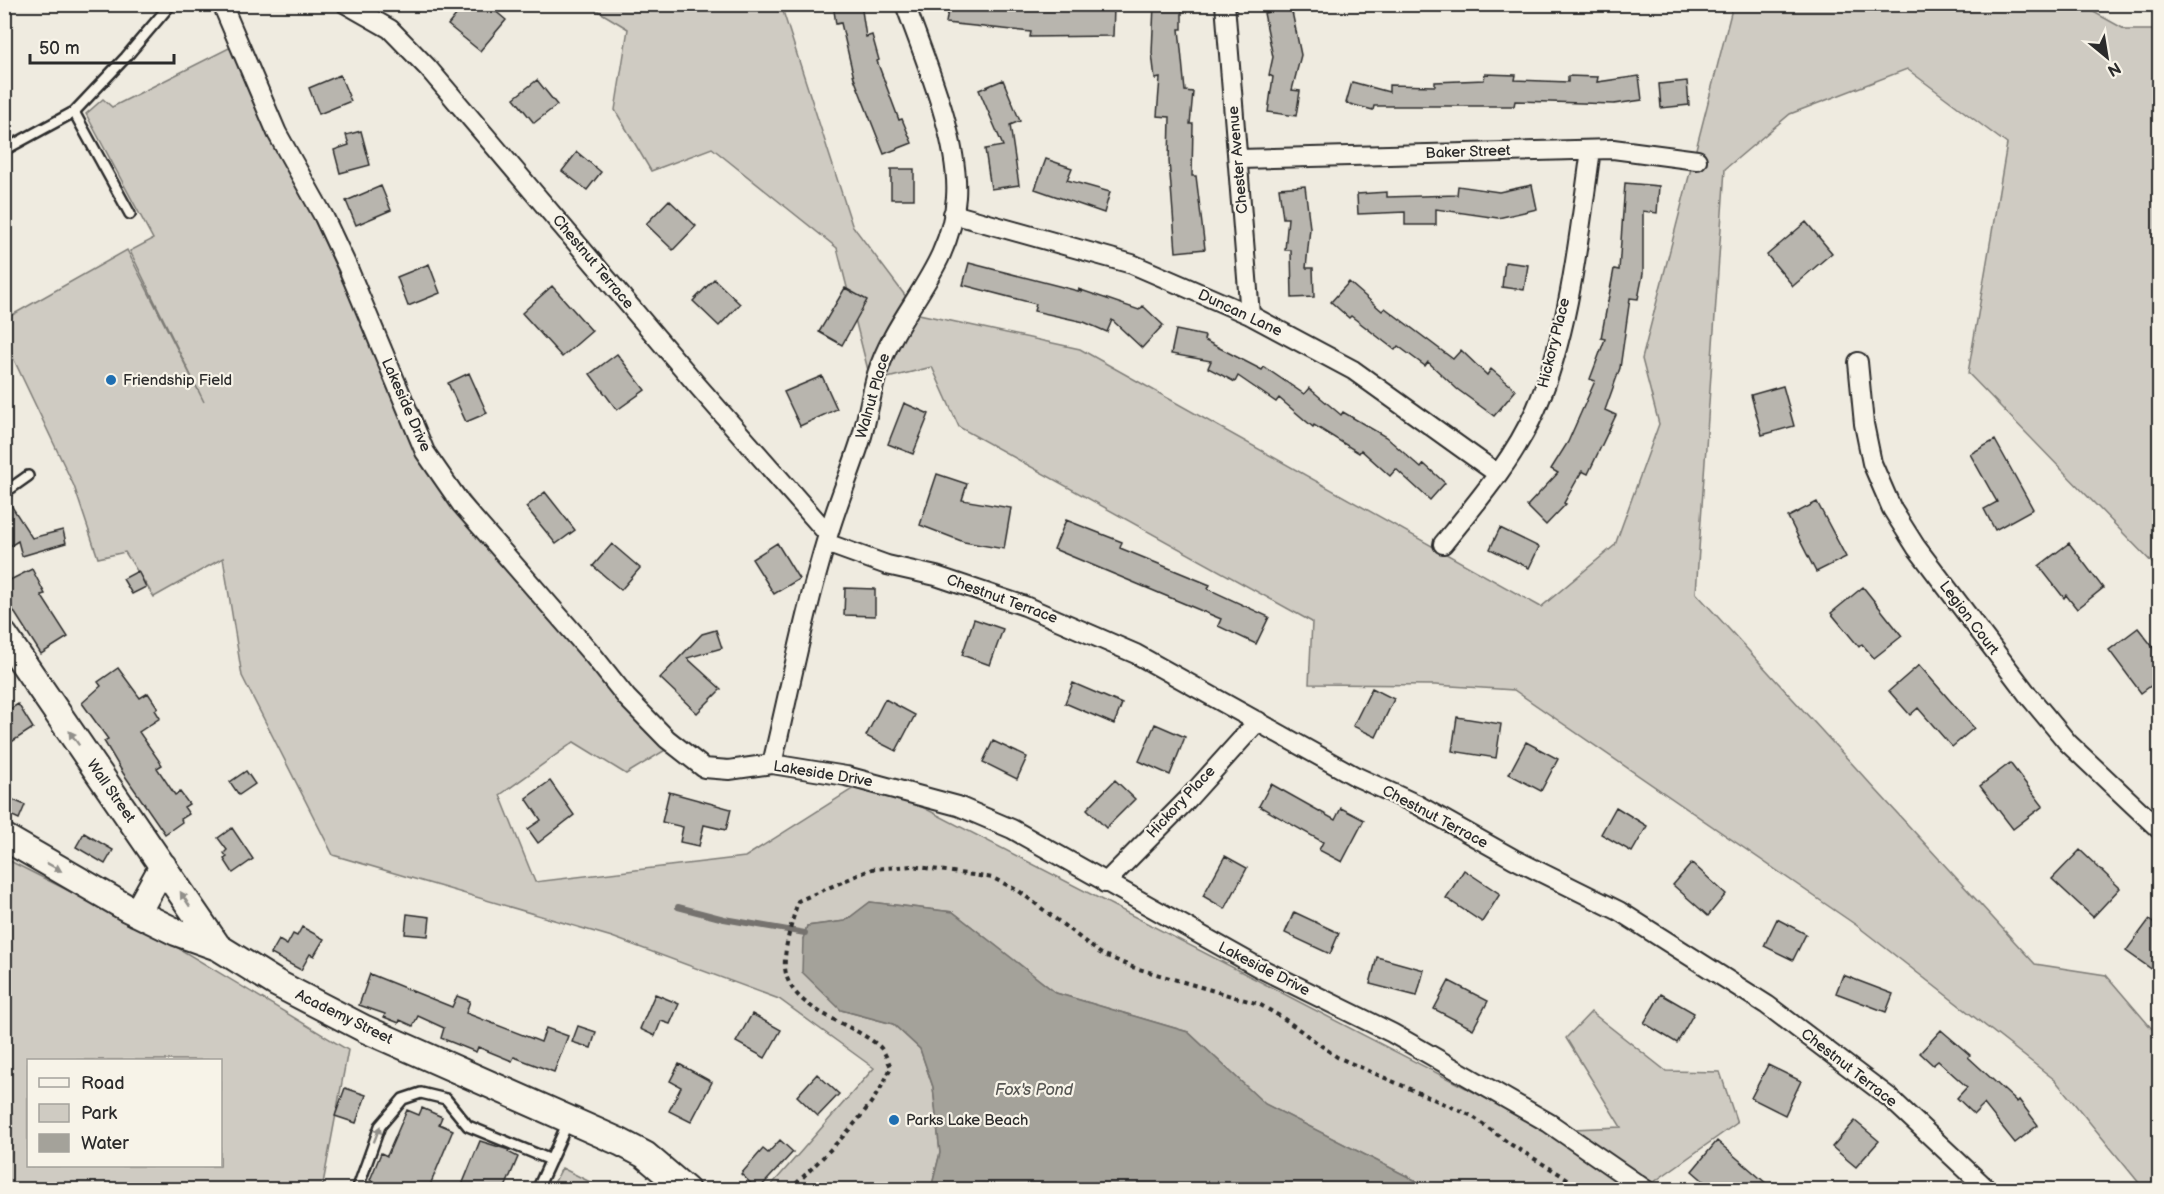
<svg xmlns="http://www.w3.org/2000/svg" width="2164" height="1194" font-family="'Balsamiq Sans',sans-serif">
<rect width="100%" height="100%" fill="#efebe0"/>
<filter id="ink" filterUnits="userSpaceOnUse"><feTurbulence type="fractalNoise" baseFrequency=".0167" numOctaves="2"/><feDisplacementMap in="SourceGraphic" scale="12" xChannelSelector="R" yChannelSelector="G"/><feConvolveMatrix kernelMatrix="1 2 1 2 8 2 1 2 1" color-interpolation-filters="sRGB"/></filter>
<g filter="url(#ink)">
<path fill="#cfcbc2" stroke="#7d7b76" stroke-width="1.5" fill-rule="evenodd" d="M588,5h193l71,220 67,89 161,35 461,258 74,-62 44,-121 -17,-65 91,-354h348l45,25h33v540l-191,-197 39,-229 -100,-75 -117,45 -65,55 -29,424 339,371 71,11 53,62v152h-15l-89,-109 -199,-155 -342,-235 -79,-5 -126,-1 3,-62 -353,-195 -27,-60 -61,15 -34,-134 -125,-100 -61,23 -36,-61 13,-81z
M235,45l166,365 266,339 -41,25 -52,-32 -74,53 35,87 210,-25 123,-78 679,351 74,-3 -55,-89 25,-26 75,59 54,1 17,51 -93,66h-212l-167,-85 -77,-72 -132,-39 -103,-81 -83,-10 -25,19 -38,5 -4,13 38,71 52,14 27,25 13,38 7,66 -9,36h-163l106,-121 -95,-69 -167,-62 -279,-82 -91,-179 -19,-118 -69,39 -29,-45 -27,6 -24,-72 -69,-145v-22l122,-69 77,152 -74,-151 23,-12 -67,-125 17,-15 9,8z
M4,858l154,78 190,114 -26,139h-317zM28,1060h192v106h-192z
M562,1168l42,21h-53z"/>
<path fill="#a4a29a" stroke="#74726e" stroke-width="1.5" d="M870,902l83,10 103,81 132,39 77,72 167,85h-501l9,-36 -7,-66 -13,-38 -27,-25 -52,-14 -39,-38 1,-33 4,-13 38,-5z"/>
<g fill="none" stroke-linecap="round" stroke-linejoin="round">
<path stroke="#74726e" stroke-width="6" d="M678,907l46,12 81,14"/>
</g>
<path fill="#b8b5ae" stroke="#2b2b2b" stroke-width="1.5" d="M465,4h22l19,16 -26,31 -32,-26z
M833,4h28l5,33 6,-2 7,25 -2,1 22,59 3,-1 10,24 -28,11 -30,-76 -13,-55 -5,1z
M949,4h49l33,5v-3l83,2 -1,28 -83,1 1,-5 -85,-9z
M1154,4h28v25h-3l6,62 8,1 -3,32h3l-1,52h4l9,73 -29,3 -7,-91 1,-44 -13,-1 3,-38 -5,1 -3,-26z
M1291,7l10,48 -9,35 8,1 -4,25 -28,-4 5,-35 -4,-2 4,-18 -9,-44z
M1485,74l31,1 -1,5 53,2v-6l30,1 -1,5 42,-6 3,24 -28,4 -99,-3 -1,5h-140l-1,4 -27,-7 6,-21 37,10v-7l46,1v-4l49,-2z
M340,75l11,26 -32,13 -10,-26z
M537,80l20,25 -23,18 -20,-25z
M1003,80l17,41 -10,4 9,60 -28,4 -6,-40 18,-3 -24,-56z
M1687,81l2,24 -28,3 -2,-24z
M361,131l9,34 -30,8 -6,-23 15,-5 -3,-10z
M577,152l24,20 -14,18 -25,-19z
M1046,159l26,9 -5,12 43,12 -6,21 -69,-24z
M891,169h23v30h-23z
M1625,183l34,3 -2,27 -14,-2v63l-5,25 -8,-1 -10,70 -15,42 11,5 -28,59 -6,-3 -18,32 2,1 -20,21 -19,-19 31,-33 -7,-4 17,-27 27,-61 -5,-2 15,-40 -4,-1 13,-69 5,1z
M1532,185l5,24 -39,9 -62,-9v16h-31v-13l-47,2 -1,-20 30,-2v5l70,-2 1,-9 41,6z
M381,186l10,24 -35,15 -10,-24z
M1305,186l5,42 -4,40h7l1,29 -22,1 -1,-48h-6l3,-32h-5l-4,-30z
M669,200l27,26 -23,24 -27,-26z
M1806,222l26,31 -39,33 -26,-31z
M1505,262l23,3 -4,25 -22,-3z
M969,263l113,29 -4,-3 61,21 4,-4 20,19 -21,23 -30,-28 -5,12 -23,-10 -50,-11 2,-7 -73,-19z
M429,264l11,29 -32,13 -11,-29z
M714,279l26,25 -21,22 -26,-25z
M1349,282l33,29 3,-3 68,51 8,-9 26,25 4,-6 25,21 -22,26 -37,-27 -29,-27 -3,4 -27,-20 -3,4 -44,-34 -2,2 -18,-16z
M552,286l40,45 -30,26 -40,-44z
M845,288l22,12 -25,45 -23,-13z
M1176,330l29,6 -1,4 58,30 2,-3 40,27 5,-6 32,27 2,-3 43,25 35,31 3,-4 21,19 -15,17 -34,-31 -6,7 -29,-26 -2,3 -45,-28 -1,2 -34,-29 -3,4 -38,-26 -3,6 -27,-14 3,-7 -40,-7z
M617,354l28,36 -28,20 -27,-36z
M469,373l18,40 -21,9 -18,-39z
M822,376l15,33 -37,17 -16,-34z
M1783,386l11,40 -32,9 -11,-40z
M904,403l25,11 -16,40 -25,-10z
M1995,440l38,69 -38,21 -11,-21 13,-7 -27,-48z
M937,474l30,10 -5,16 49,8 -7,41 -40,-7 -44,-17z
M545,492l30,38 -19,14 -30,-37z
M7,499l25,39 31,-8 3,13 -44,13 -4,-15 -14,9v-50z
M1817,502l29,55 -30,15 -28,-55z
M1066,520l56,22 -2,6 90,37 -2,4 61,28 -13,27 -38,-18 3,-7 -167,-70z
M1500,528l39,19 -10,21 -39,-19z
M777,543l22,36 -25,15 -22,-35z
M2069,543l34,45 -26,21 -11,-14 -2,3 -25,-32z
M612,544l28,24 -19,22 -28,-24z
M32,569l13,25 -4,1 27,42 -27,17 -28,-44 -9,4v-31z
M138,571l8,16 -14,7 -9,-15z
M1863,587l39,49 -28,22 -12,-14 -3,3 -28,-34z
M845,588l30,1v27l-31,-1z
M974,619l29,10 -13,36 -28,-10z
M2138,628l22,28v23l-19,14 -32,-43z
M716,630l6,18 -35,10 34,31 -24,24 -37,-35 42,-44z
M1919,665l55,63 -22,19 -34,-39 -8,7 -21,-24z
M118,668l22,30 8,-5 10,15 -3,2 5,8 -21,14 23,33 -5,3 18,27 5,-3 9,12 -5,3 5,7 -8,5 1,3 -17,12 -42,-61 -19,-32 4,-2 -26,-36 19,-17 -3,-4z
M1073,683l49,21 -8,20 -49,-21z
M1372,688l22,11 -18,38 -23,-11z
M885,699l30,16 -19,36 -30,-15z
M18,704l15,24 -23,15 -6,-9v-21z
M1457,717l44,7 -5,34 -44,-7z
M1155,724l30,13 -15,38 -31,-14z
M993,741l34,16 -10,22 -34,-17z
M1526,742l32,17 -17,32 -32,-17z
M2010,763l33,43 -30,23 -33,-43z
M246,771l9,13 -16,11 -9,-13z
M1115,780l20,19 -29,29 -19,-19z
M550,781l24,34 -36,28 -10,-14 13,-9 -15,-22z
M1271,784l64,36 6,-12 23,12 -22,42 -23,-12 4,-8 -64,-36z
M669,792l62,17 -5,21 -22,-5 -5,21 -19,-4 3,-15 -21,-5z
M4,796l21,9 -6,14 -15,-7z
M1616,807l31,19 -15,26 -31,-18z
M232,828l21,31 -20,14 -9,-14 3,-2 -3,-4 3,-3 -9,-12z
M84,833l29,17 -8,14 -29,-17z
M2080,850l40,38 -27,29 -41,-38z
M1225,856l22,12 -22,41 -22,-13z
M1692,863l34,31 -18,22 -35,-31z
M1464,870l36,24 -18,28 -36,-24z
M1294,912l45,21 -9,21 -45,-21z
M407,914l23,3 -2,19 -23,-2z
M1777,919l29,15 -13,26 -29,-14z
M2149,920l11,8v47l-34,-24z
M302,927l22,12 -10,17 -4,-2 -9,16 -30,-16 8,-14 8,5 6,-11 4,2z
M1377,957l47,13 -7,26 -47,-12z
M370,974l82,33 5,-11 13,5 -4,12 75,29 5,-14 22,8 -14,36 -40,-15 -2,4 -34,-14 -2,5 -35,-14 3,-10 -26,-12 -5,10 -13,-6 -1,3 -15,-6 1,-3 -26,-9z
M1843,975l50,19 -7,18 -50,-19z
M1449,981l39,20 -15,28 -39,-20z
M655,994l24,10 -9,20 -9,-3 -6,15 -15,-7z
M1661,994l33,19 -17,30 -33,-20z
M752,1014l29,16 -16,28 -29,-16z
M578,1026l18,6 -5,16 -19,-6z
M1941,1030l29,25 -2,2 49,45 2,-2 19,25 -23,18 -31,-39 -10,10 -17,-16 10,-11 -29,-26 -5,4 -13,-12z
M679,1064l33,18 -21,40 -22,-11 12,-24 -11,-6z
M1768,1065l33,16 -16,34 -34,-17z
M817,1074l22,20 -21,22 -21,-20z
M345,1088l21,7 -10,28 -21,-7z
M422,1108l20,9 -3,7 14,6 -25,60h-56l3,-8 -5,-2 11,-27 6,3 20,-46 12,5z
M1855,1121l24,20 -23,26 -24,-20z
M780,1140l13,12 -35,38 -17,-16 22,-25 5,4z
M480,1141l29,9 -1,2 10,5 -14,33h-44z
M1717,1141l57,49h-60l-22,-19z"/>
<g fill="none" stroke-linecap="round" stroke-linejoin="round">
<defs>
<path id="lane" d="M74,112l56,102
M4,150l70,-38 52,-55 45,-53
M4,493l24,-17
M357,1190l23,-64 23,-27 18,-6 25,6 22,27 83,34
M537,1190l32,-70"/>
<path id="street" d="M222,4l55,129 47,84 24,51 77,184 36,52 131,150 35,44 40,41 37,29 25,2 43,-6 74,12 112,30 54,23 246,138 134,66 157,90 97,67
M346,4l44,25 38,39 269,317 131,149
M1225,4l25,311
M1239,159l374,-10 84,11
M953,214l179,50 118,51 103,55 145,104
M1858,362l6,62 8,39 20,46 24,38 112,148 40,48 92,87
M826,543l61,22 49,11 89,30 111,48 219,122 63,29 96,54 105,52 148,94 123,93 98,92
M1443,544c34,-42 71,-85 93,-135 34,-78 43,-175 55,-259
M772,764c18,-76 33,-154 56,-229 10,-34 24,-66 34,-99 6,-21 9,-42 15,-62 20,-64 74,-104 79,-177 4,-56 -32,-140 -51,-193
M1105,883l82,-83 71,-79"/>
<path id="secondary" d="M4,635l214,312
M4,837l123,71 49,24 42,15 58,36 89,46 255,113 25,13 41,35
M137,913l26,-47"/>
</defs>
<use href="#lane" stroke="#2b2b2b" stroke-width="14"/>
<use href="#street" stroke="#2b2b2b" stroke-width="22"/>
<use href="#secondary" stroke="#2b2b2b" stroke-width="30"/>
<path stroke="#2b2b2b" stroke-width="4" stroke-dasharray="4.5 4.5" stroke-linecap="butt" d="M790,1190c34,-35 83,-77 101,-123 -3,-6 -6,-15 -11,-20 -31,-28 -99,-37 -95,-88 1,-19 8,-40 13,-58l74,-32 40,-3 81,12 26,13 81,62 32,14 127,37 24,14 54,39 135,59 38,28 76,46"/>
<use href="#lane" stroke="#f7f3e8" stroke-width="9"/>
<use href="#street" stroke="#f7f3e8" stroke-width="18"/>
<use href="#secondary" stroke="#f7f3e8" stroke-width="26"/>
</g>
<defs><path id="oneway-solid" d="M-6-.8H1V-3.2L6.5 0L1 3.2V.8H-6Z" transform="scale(1.5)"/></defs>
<g fill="#918f8a">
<use href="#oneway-solid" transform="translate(74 738) rotate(-125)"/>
<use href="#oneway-solid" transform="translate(54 867) rotate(29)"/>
<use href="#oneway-solid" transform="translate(185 899) rotate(-123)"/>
<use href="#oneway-solid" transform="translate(377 1134) rotate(-69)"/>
</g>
</g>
<g fill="#1f6fb2" stroke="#f7f3e8" stroke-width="2">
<circle cx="111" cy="380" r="6"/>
<circle cx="894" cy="1120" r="6"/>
</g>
<g text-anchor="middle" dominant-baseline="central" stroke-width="4.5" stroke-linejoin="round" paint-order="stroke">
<g font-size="15" fill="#2b2b2b" stroke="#f7f3e8">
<text transform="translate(1468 152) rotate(-2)">Baker Street</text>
<text transform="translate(1238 160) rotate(-95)">Chester Avenue</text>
<text transform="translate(593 262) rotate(50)">Chestnut Terrace</text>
<text transform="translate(1240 313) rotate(25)">Duncan Lane</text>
<text transform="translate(1554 343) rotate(-76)">Hickory Place</text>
<text transform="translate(873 396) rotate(-74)">Walnut Place</text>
<text transform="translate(406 405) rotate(66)">Lakeside Drive</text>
<text transform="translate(1002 599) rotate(20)">Chestnut Terrace</text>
<text transform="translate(1969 618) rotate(53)">Legion Court</text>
<text transform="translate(823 774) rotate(9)">Lakeside Drive</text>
<text transform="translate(111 791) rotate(55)">Wall Street</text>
<text transform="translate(1181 802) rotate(-47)">Hickory Place</text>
<text transform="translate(1435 817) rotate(28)">Chestnut Terrace</text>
<text transform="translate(1264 969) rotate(27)">Lakeside Drive</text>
<text transform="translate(344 1017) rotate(26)">Academy Street</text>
<text transform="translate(1849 1068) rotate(38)">Chestnut Terrace</text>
</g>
<g font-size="15" fill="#2b2b2b" stroke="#f7f3e8" text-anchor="start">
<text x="123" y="380">Friendship Field</text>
<text x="906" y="1120">Parks Lake Beach</text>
</g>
<g font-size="16" font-style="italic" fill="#555552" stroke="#f7f3e8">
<text x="1034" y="1090">Fox's Pond</text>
</g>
</g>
<rect width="2164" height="1194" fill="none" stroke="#f7f3e8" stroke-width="24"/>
<rect x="12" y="12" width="2140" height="1170" fill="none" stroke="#2b2b2b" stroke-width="2" filter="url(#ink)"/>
<rect x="27" y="1059" width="195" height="108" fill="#f7f3e8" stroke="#a5a39c" stroke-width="1.5"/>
<rect x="39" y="1078" width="30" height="9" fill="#f7f3e8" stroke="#a5a39c" stroke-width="1.5"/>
<text x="81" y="1089" font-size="18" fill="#2b2b2b">Road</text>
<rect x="39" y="1104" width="30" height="18" fill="#cfcbc2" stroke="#a5a39c" stroke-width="1.5"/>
<text x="81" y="1119" font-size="18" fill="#2b2b2b">Park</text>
<rect x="39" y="1134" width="30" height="18" fill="#a4a29a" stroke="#a5a39c" stroke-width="1.5"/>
<text x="81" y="1149" font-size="18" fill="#2b2b2b">Water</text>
<g transform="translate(2107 57) rotate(150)" stroke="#f7f3e8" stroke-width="4.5" paint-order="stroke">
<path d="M0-4.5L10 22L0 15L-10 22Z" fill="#2b2b2b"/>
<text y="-9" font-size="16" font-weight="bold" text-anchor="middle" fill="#2b2b2b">N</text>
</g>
<path d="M30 54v9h144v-9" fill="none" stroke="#2b2b2b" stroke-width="3"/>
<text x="39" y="54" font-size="18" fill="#2b2b2b" stroke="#f7f3e8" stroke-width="4.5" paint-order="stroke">50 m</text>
</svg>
